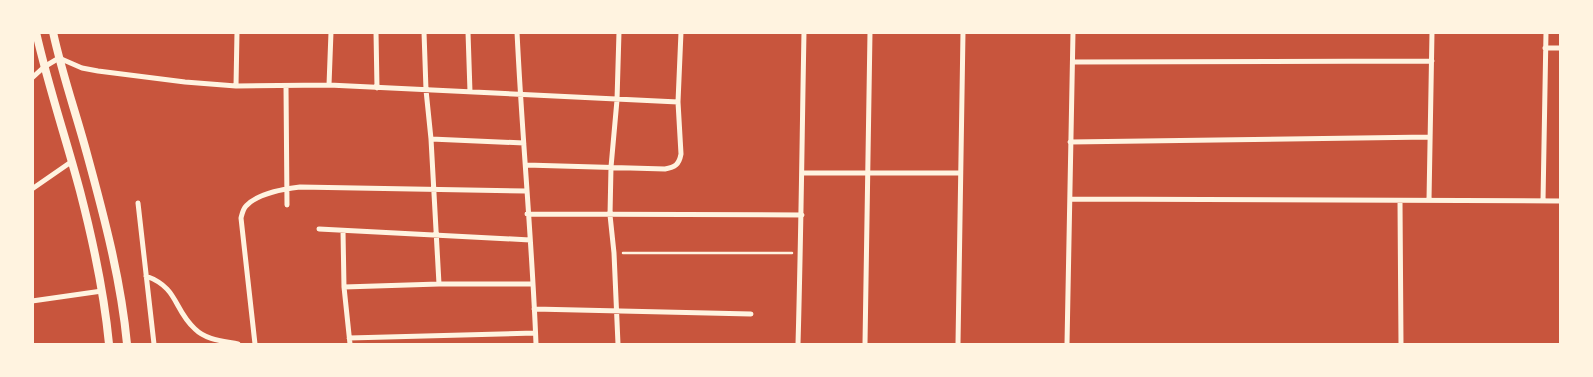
<svg xmlns="http://www.w3.org/2000/svg" width="1593" height="377" font-family="'Fira Sans Condensed',sans-serif">
<rect width="100%" height="100%" fill="#c8553d"/>
<g fill="none" stroke-linecap="round" stroke-linejoin="round">
<path stroke="#fff3e0" stroke-width="2.5" d="M623,253h169"/>
<path stroke="#fff3e0" stroke-width="5" d="M376,32l1,56
M424,32l2,58 5,49 8,145
M468,32l2,60
M517,32c5,105 15,208 19,312
M1545,48h15
M1073,62l359,-1
M32,78l12,-11 15,-9 23,10 16,3 87,11 51,4 93,-1 349,17
M329,85l2,-53
M236,86l1,-54
M286,86l1,119
M431,139l93,4
M1070,142l360,-5
M526,165l139,4c10,-2 14,-4 16,-15l-3,-52 3,-70
M802,173h158
M32,189l39,-27
M1070,199l490,2
M1429,200l3,-168
M1400,201l1,143
M1543,201l3,-169
M138,203l16,141
M527,214l275,1
M319,229l211,11
M343,231l1,56 6,57
M146,276c33,12 27,33 49,53 11,11 28,12 43,15
M344,287l95,-3h94
M32,301l70,-10
M534,309l217,5
M349,338l186,-5
M255,344l-14,-126c1,-4 2,-9 5,-12 12,-13 37,-17 54,-19l226,4
M618,344l-4,-91 -4,-38 1,-48 6,-67 2,-68
M798,344c3,-104 4,-207 6,-312
M865,344l5,-312
M958,344l5,-312
M1067,344l6,-312"/>
<path stroke="#fff3e0" stroke-width="8" d="M36,32c12,54 30,106 44,159 13,50 24,101 29,153
M53,32c9,42 23,81 34,122 17,62 34,126 40,190"/>
</g>
<rect width="1593" height="377" fill="none" stroke="#fff3e0" stroke-width="68"/>
</svg>
